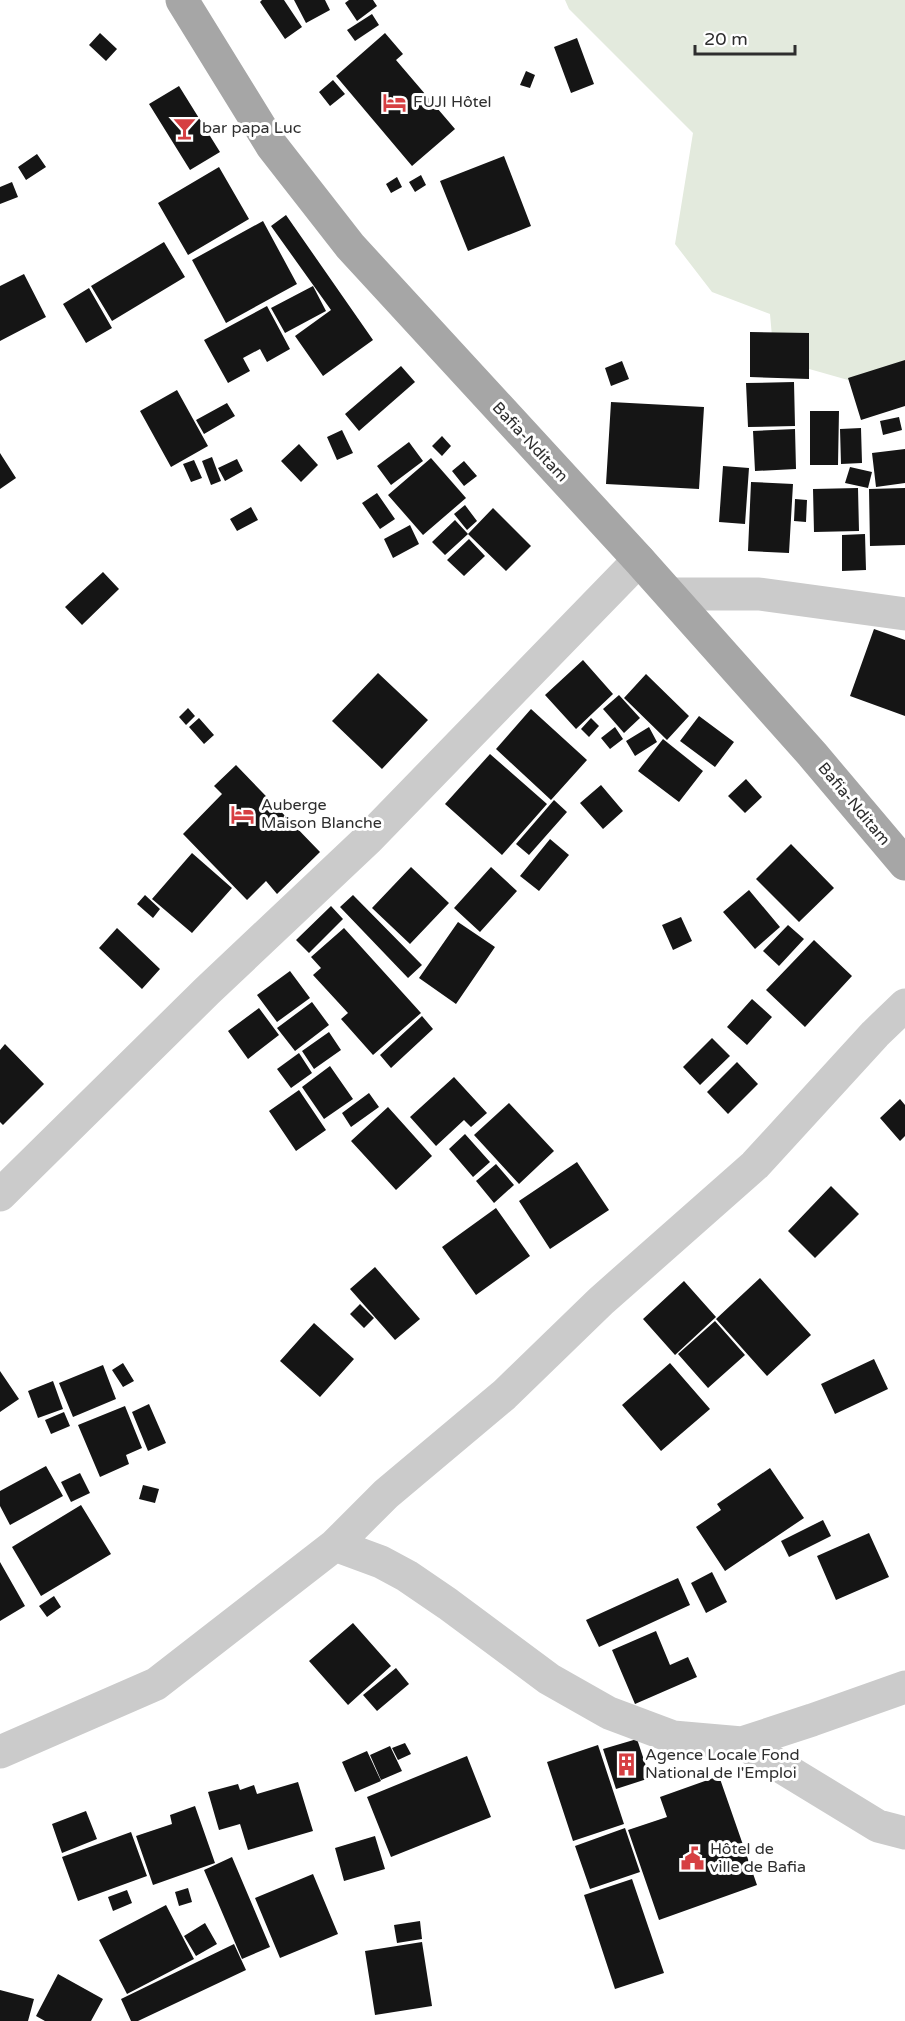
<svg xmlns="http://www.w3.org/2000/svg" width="905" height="2021" font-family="'Varela Round',sans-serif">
<rect width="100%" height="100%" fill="#fff"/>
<path fill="#e3eadd" d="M565,0h340v377l-57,3 -74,-21 -4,-45 -58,-22 -37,-48 18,-111 -124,-124z"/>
<path fill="#151515" d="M262,0h22l18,27 -17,12 -25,-37z
M294,0h31l5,10 -24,13z
M349,0h24l4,6 -20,15 -12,-18z
M372,14l7,11 -24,16 -8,-11z
M100,33l17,16 -11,12 -17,-16z
M385,33l18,21 -7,6 59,69 -43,37 -76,-90z
M577,38l17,46 -23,9 -17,-46z
M526,71l9,4 -5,13 -10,-3z
M333,80l12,14 -15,12 -11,-14z
M179,86l41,66 -30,18 -41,-66z
M37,154l9,13 -20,13 -8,-13z
M504,156l27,70 -63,25 -28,-70z
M219,167l30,52 -61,36 -30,-52z
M421,175l5,10 -11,7 -6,-10z
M397,177l5,10 -11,6 -5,-9z
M12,182l6,15 -18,7v-17z
M286,215l87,125 -50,36 -28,-40 36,-26 -60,-84z
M263,221l34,63 -71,39 -34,-63z
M164,242l21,35 -73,44 -21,-35z
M24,274l22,43 -46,24v-55z
M313,286l13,25 -41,22 -14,-25z
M89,288l23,40 -26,15 -23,-39z
M267,306l23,43 -23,13 -7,-13 -17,9 7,13 -22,12 -24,-43z
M750,332l59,1v46l-59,-2z
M905,360v46l-44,14 -13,-42z
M622,361l7,18 -18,7 -6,-18z
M401,366l14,16 -56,49 -14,-17z
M794,382l1,44 -47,1 -2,-44z
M177,390l31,56 -37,21 -31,-56z
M611,402l93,5 -5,82 -93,-5z
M227,403l8,13 -31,18 -8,-14z
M810,411h29l-1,54h-28z
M899,417l3,13 -19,5 -3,-14z
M861,428l1,35 -21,1 -1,-35z
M795,429l1,40 -41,2 -2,-40z
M342,430l11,23 -16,7 -10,-23z
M442,436l9,10 -9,10 -10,-10z
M409,442l14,19 -32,24 -14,-19z
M299,444l19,21 -17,17 -20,-21z
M905,449v34l-29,4 -4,-34z
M0,453l16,25 -16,11z
M212,457l9,24 -10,4 -9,-24z
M431,458l35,40 -43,37 -35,-40z
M237,459l6,12 -18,10 -7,-13z
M194,460l8,18 -11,4 -8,-18z
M464,461l13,15 -13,10 -12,-15z
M723,466l26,2 -4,56 -26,-2z
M850,467l22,5 -4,16 -23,-5z
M751,482l42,2 -4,69 -41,-2z
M858,488l1,43 -45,1 -1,-43z
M905,488v57l-35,1 -1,-57z
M377,493l18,26 -15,10 -18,-26z
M795,499l12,1 -1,22 -12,-1z
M465,505l12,16 -10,9 -13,-16z
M251,507l7,13 -21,11 -7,-12z
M493,508l38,38 -25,25 -38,-37z
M455,520l13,14 -23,21 -13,-13z
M410,525l9,19 -26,14 -9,-19z
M865,534l1,36 -24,1v-36z
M469,539l16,17 -21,20 -17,-16z
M103,572l16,17 -37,36 -17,-18z
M874,629l31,11v76l-55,-20z
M583,660l30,34 -37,35 -31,-34z
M378,673l50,47 -46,49 -50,-48z
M646,674l43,42 -22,24 -43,-42z
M619,695l21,23 -16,15 -21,-24z
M188,708l7,8 -9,9 -7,-8z
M531,709l56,51 -36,40 -55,-51z
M699,716l35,26 -19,25 -35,-26z
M199,718l15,17 -10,9 -15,-17z
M591,718l8,8 -10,11 -8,-8z
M615,727l8,12 -13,10 -9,-11z
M649,727l8,15 -22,14 -9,-15z
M663,739l40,32 -24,31 -41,-31z
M490,754l57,50 -45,51 -57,-51z
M236,765l84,87 -43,42 -11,-13 -19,19 -64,-66 39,-40 -8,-8z
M746,779l16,18 -17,16 -17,-17z
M601,785l22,26 -20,18 -23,-26z
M554,800l13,12 -38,43 -13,-11z
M550,839l19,16 -30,36 -19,-15z
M791,844l43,44 -35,34 -43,-43z
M192,853l40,35 -40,45 -40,-34z
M411,867l38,36 -39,41 -38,-36z
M491,867l26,24 -37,41 -26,-24z
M749,890l31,37 -25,22 -32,-37z
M145,895l15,14 -7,9 -16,-14z
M353,895l69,70 -14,13 -68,-71z
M331,906l12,13 -34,34 -13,-13z
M681,917l11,24 -19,9 -11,-25z
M458,922l37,25 -39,57 -37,-26z
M788,925l16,14 -25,27 -16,-15z
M117,928l43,41 -18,20 -43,-41z
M344,928l77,85 -48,42 -32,-36 7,-6 -35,-38 8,-7 -10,-11z
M814,940l38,36 -47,51 -39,-37z
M290,971l20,27 -33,24 -20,-27z
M752,999l20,18 -25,28 -20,-18z
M312,1002l17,23 -34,26 -18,-23z
M259,1008l20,27 -31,24 -20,-28z
M422,1016l11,13 -42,39 -11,-13z
M329,1032l12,18 -27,19 -12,-18z
M712,1038l18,18 -30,29 -17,-18z
M5,1044l39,40 -41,41 -3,-3v-72z
M299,1053l13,20 -21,15 -14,-19z
M737,1062l21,22 -30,30 -21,-22z
M330,1066l23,33 -29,20 -22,-32z
M454,1077l33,36 -16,14 -7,-7 -28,26 -26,-29z
M299,1090l27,40 -30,21 -27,-40z
M369,1093l10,14 -28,20 -9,-14z
M900,1099l5,6v31l-5,5 -20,-23z
M509,1103l45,48 -35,33 -45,-49z
M388,1107l44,49 -36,34 -45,-49z
M465,1134l25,28 -17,15 -24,-28z
M577,1162l32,48 -59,39 -31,-48z
M496,1164l18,21 -20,18 -18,-22z
M831,1186l28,28 -44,44 -27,-27z
M496,1208l34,48 -54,39 -34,-48z
M375,1267l45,52 -25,21 -45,-51z
M760,1278l51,57 -44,41 -51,-57z
M684,1281l32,36 -41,38 -32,-36z
M360,1304l14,14 -10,10 -14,-14z
M715,1321l30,34 -37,33 -30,-34z
M314,1323l40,36 -34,38 -40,-36z
M874,1359l14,30 -53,25 -14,-30z
M123,1363l11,18 -11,6 -11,-17z
M670,1363l40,46 -49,42 -39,-46z
M103,1365l13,34 -43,18 -14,-34z
M0,1371l19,28 -19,13z
M53,1381l10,28 -25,9 -10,-27z
M149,1404l17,39 -18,8 -16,-39z
M125,1406l17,42 -16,7 3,9 -29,13 -22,-52z
M64,1412l6,14 -19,8 -6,-14z
M46,1466l17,30 -53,29 -10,-19v-15z
M770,1468l34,50 -79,53 -29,-44 25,-17 -4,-6z
M80,1473l10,20 -19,9 -10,-20z
M143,1485l16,4 -4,14 -16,-4z
M81,1505l30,49 -70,42 -29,-49z
M823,1520l8,16 -42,21 -8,-16z
M869,1533l20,44 -53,23 -19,-44z
M0,1562l25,44 -25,15z
M712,1572l15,30 -21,11 -15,-30z
M678,1578l12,27 -91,42 -13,-27z
M54,1596l7,11 -14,10 -8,-11z
M353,1623l38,43 -43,39 -39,-44z
M656,1631l14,34 18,-8 9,20 -62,27 -23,-54z
M396,1668l13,16 -32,27 -14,-16z
M637,1739l13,39 -34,11 -13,-40z
M405,1743l6,11 -13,6 -6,-12z
M598,1745l26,79 -51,17 -26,-79z
M390,1746l12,25 -21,9 -11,-25z
M367,1751l14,30 -26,11 -13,-30z
M467,1756l24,61 -100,40 -24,-60z
M719,1776l38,109 -98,35 -31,-90 39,-13 -7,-20z
M298,1782l15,49 -65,19 -8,-26 -21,6 -11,-38 30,-8 2,6 14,-5 3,9z
M195,1806l20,57 -62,22 -17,-49 36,-12 -2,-9z
M86,1811l11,28 -35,14 -10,-29z
M625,1828l15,44 -50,17 -15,-43z
M131,1832l16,44 -69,25 -16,-44z
M375,1836l10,33 -41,12 -9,-33z
M232,1857l38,90 -28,12 -38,-89z
M313,1874l25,60 -58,24 -25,-60z
M632,1879l32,94 -49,16 -31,-94z
M188,1888l4,14 -13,4 -4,-14z
M127,1890l5,13 -19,8 -5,-14z
M166,1905l28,54 -67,35 -28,-54z
M420,1921l2,18 -25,4 -3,-18z
M205,1923l12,21 -21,12 -12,-20z
M422,1942l10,64 -57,9 -10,-64z
M234,1944l12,26 -108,51h-7l-10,-22z
M58,1974l45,25 -12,22h-46l-9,-5z
M0,1990l34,9 -6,22h-28z"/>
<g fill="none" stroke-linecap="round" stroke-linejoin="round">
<path stroke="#cbcbcb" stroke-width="33" d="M670,594h89l146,20
M0,1195l207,-204 161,-152 271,-279
M335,1545l46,17 26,14 41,28 101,75 60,34 64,24 69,6 70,-23 93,-33
M742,1743l136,83 27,7
M0,1752l156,-68 179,-139 51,-51 118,-99 97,-94 154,-136 120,-131 30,-29"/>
<path stroke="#a6a6a6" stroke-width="33" d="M182,0l90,146 78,100 289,314 173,194 93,110"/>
</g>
<defs>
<symbol id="hotel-bare" viewBox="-9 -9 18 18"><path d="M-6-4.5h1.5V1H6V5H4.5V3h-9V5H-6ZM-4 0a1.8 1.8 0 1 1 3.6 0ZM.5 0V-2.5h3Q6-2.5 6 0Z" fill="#d63f42" stroke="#fff" stroke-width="2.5" paint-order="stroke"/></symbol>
<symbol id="bar-bare" viewBox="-9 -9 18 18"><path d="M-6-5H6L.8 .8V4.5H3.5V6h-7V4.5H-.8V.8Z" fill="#d63f42" stroke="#fff" stroke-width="2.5" paint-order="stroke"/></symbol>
<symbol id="building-bare" viewBox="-9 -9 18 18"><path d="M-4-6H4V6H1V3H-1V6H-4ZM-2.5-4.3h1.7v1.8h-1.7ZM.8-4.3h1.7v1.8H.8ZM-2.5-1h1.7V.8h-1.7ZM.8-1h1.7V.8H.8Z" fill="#d63f42" stroke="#fff" stroke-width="2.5" paint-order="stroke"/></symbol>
<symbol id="civic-bare" viewBox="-9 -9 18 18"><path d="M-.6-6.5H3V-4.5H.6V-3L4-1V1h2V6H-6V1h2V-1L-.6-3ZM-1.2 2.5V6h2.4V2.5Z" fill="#d63f42" stroke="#fff" stroke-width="2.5" paint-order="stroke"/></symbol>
</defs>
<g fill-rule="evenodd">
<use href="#hotel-bare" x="378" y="86" width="33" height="33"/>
<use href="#bar-bare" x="168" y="112" width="33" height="33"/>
<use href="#hotel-bare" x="226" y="798" width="33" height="33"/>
<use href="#building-bare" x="610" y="1748" width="33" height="33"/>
<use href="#civic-bare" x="676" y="1842" width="33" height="33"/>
</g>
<g text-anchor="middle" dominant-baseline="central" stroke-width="6" stroke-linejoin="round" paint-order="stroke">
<g font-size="16" fill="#2e2e2e" stroke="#fff" text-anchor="start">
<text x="413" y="102">FUJI Hôtel</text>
<text x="202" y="128">bar papa Luc</text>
<text x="261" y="805">Auberge<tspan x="261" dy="18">Maison Blanche</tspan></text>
<text x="645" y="1755">Agence Locale Fond<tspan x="645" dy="18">National de l'Emploi</tspan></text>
<text x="710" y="1849">Hôtel de<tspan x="710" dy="18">ville de Bafia</tspan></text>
</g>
<g font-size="16" fill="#2e2e2e" stroke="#fff">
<text transform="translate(530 442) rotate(47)">Bafia-Nditam</text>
<text transform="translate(854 804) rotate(50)">Bafia-Nditam</text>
</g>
</g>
<path d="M695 45v9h100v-9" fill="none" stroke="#2e2e2e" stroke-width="3"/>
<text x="704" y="45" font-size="18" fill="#2e2e2e" stroke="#ffffff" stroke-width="4.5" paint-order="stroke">20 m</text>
</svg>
